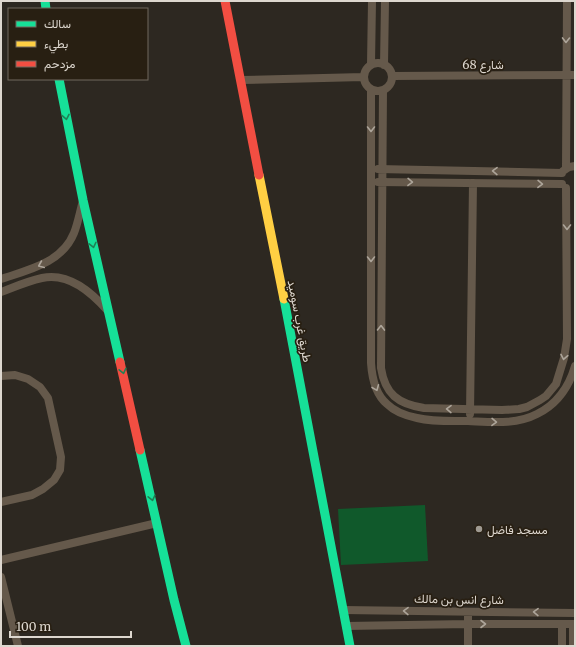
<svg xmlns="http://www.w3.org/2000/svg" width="576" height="647" font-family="Merriweather,Vazirmatn,serif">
<rect width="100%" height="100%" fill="#2d2821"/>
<path fill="#10592b" d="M425,505l3,56 -87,4 -3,-56z"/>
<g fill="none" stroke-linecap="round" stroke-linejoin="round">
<path stroke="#65594b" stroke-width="8" d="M364 77a14 14 0 1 1 28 0a14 14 0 1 1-28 0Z
M371,64l1,-63
M384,65l1,-64
M392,76l183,-1
M241,80l122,-3
M371,90v273c1,15 4,31 16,41 8,8 20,12 30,14 17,4 35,3 51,3 23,1 48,4 69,-7 20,-10 32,-27 38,-48
M383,90l-2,278c4,26 17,36 43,40l78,2 17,-1 8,-2 13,-7 6,-4 10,-12 8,-26 3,-19 -1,-151
M566,168l1,-167
M378,169l184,4
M563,171l6,-4 6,-1
M378,182l184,2
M1,279c27,-9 61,-16 73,-46 4,-10 6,-22 9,-32
M1,292c13,-5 27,-11 41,-14 27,-6 50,15 66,33
M1,376l14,-1 13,4 12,8 8,11 13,59 -1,13 -6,10 -11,9 -11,6 -31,7
M470,414l3,-231
M1,560l156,-37
M1,577l17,69
M343,610l232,3
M468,612v34
M346,626l122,-2h107
M562,646v-22
M573,646v-22"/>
<path stroke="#16e098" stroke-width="9" d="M45,1l1,8
M59,79l24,121 37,162
M284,299l66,347
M140,450l34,150 12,46"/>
<path stroke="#ffcf43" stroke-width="9" d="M259,175l25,124"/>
<path stroke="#f24e42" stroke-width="9" d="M225,1l34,174
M120,362l20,88"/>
</g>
<defs><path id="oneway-chevron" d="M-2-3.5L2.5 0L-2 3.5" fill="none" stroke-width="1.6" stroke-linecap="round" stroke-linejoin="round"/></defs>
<g stroke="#ada59a">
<use href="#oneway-chevron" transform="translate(566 40) rotate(91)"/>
<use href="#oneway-chevron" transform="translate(371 129) rotate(90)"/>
<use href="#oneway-chevron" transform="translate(495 171) rotate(-179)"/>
<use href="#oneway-chevron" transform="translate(410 182) rotate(1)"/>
<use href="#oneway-chevron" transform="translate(540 184) rotate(1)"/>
<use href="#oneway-chevron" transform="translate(567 227) rotate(90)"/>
<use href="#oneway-chevron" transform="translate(371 259) rotate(90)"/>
<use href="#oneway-chevron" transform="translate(41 265) rotate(157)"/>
<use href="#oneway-chevron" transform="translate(381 328) rotate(-89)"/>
<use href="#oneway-chevron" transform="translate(564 357) rotate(101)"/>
<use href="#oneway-chevron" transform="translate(376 388) rotate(68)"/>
<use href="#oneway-chevron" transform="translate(449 409) rotate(-179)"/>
<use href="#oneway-chevron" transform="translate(494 422) rotate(1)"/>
<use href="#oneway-chevron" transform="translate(406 611) rotate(-179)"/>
<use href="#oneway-chevron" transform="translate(536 612) rotate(-179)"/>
<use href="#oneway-chevron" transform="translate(483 624)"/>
</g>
<g stroke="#1f8055">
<use href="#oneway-chevron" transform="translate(66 117) rotate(79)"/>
<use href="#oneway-chevron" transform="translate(93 245) rotate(77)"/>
<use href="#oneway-chevron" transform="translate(123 371) rotate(77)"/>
<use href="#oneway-chevron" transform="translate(152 498) rotate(77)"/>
</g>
<circle fill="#9f9a92" stroke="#281f12" stroke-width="1.5" cx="479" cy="529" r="4"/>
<g text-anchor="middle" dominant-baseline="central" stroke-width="3.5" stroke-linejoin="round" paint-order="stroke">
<g font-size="12" fill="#ddd7cf" stroke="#281f12">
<text x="483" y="64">شارع 68</text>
<text transform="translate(300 321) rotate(79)">طريق غرب سوميد</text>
<text transform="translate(459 599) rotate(1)">شارع انس بن مالك</text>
</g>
<g font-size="12" fill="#ddd7cf" stroke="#281f12" text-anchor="start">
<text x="487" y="529">مسجد فاضل</text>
</g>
</g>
<rect width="576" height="647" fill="none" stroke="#ddd7cf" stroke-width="4"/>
<rect x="8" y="8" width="140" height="72" fill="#281f12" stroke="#70695e"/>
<rect x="16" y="21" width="20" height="6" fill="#16e098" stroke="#70695e"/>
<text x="44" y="28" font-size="12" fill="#ddd7cf">سالك</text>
<rect x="16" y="41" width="20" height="6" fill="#ffcf43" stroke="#70695e"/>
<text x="44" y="48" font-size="12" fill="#ddd7cf">بطيء</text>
<rect x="16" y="61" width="20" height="6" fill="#f24e42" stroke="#70695e"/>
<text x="44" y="68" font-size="12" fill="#ddd7cf">مزدحم</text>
<path d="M10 631v6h121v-6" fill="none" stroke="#ddd7cf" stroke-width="2"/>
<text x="16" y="631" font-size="12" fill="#ddd7cf" stroke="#281f12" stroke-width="3" paint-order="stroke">100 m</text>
</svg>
